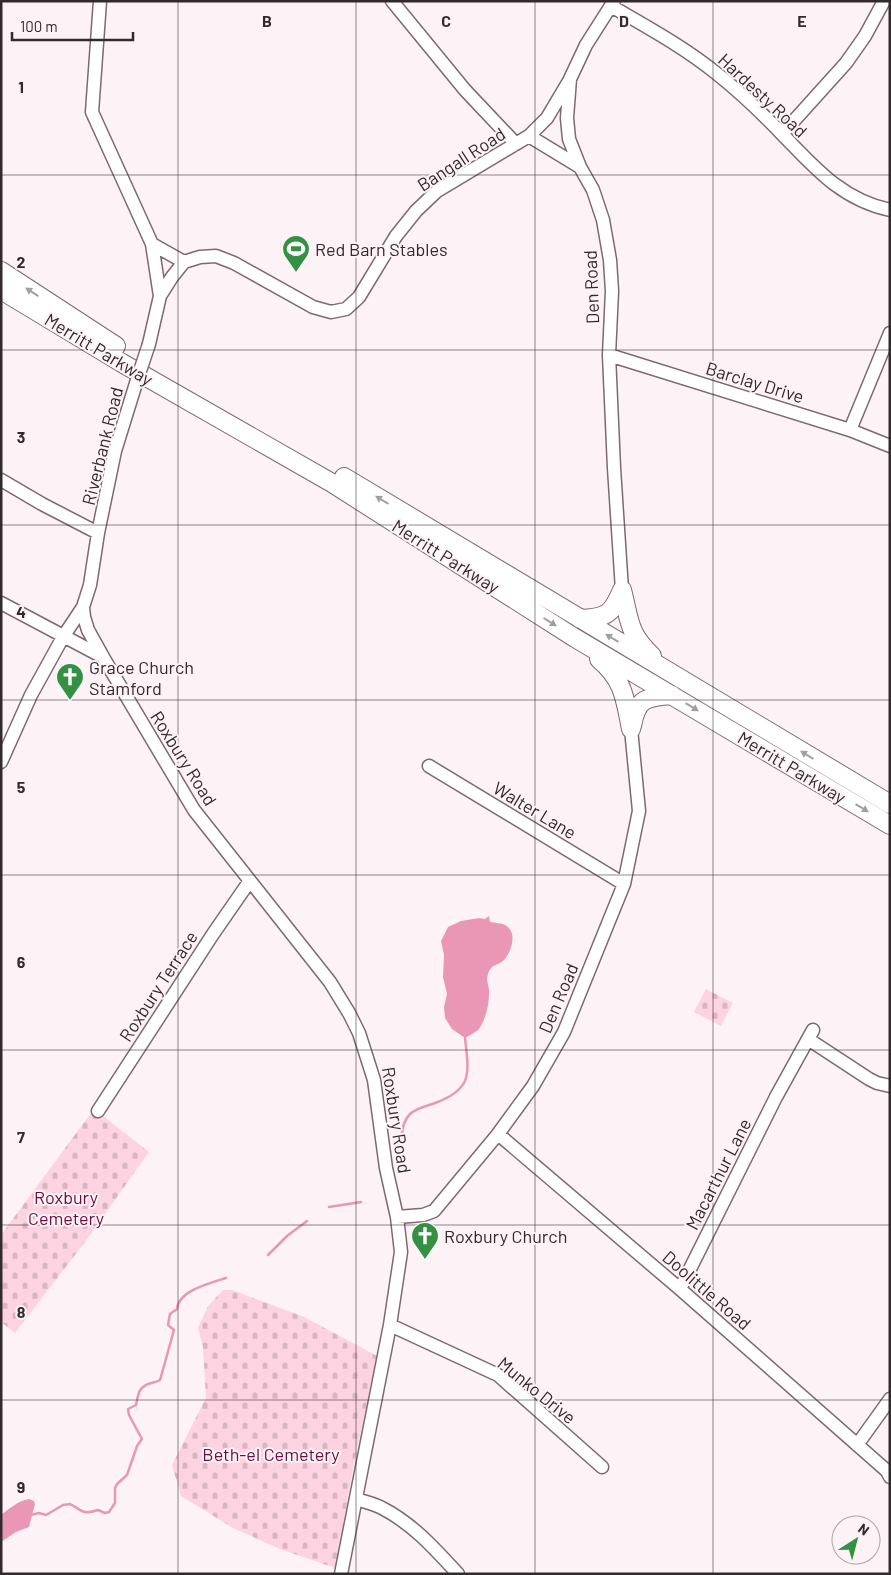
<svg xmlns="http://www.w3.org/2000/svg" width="891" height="1575" font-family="Barlow,sans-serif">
<defs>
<pattern id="cemetery-stones" width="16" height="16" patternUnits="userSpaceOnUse" patternTransform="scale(1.25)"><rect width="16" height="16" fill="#fdd3e1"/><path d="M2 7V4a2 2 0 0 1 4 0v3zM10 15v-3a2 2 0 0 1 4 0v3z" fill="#d9b5c1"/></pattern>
</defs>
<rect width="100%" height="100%" fill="#fdf3f6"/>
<path fill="url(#cemetery-stones)" d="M706,989l27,14 -12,23 -27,-14z
M94,1109l55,43 -64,90 -70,91 -14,-11v-87z
M223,1290h9l72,27 73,39 -23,108 -19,104 -55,-19 -47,-21 -52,-32 -9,-31 34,-67 -3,-51 -5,-19 10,-22z"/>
<path fill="#e997b5" d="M489,916l1,6c5,1 11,1 15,3 13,7 7,26 -1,35 -6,6 -12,3 -16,14 -2,7 0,9 1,15 1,12 -3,32 -11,41 -4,3 -9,6 -13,8l-13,-9 -7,-11 -1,-11 3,-13 -4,-17 1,-22 -3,-14 7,-14 13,-6 18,-3 6,1z
M29,1499l5,2 1,3 -6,23 -13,5 -15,10v-27c9,-7 17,-14 28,-16z"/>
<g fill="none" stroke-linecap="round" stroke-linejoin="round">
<path stroke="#e997b5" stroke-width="2.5" d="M396,1153c8,-12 3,-28 14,-39 6,-6 17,-8 25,-11 38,-14 34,-29 30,-65
M329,1207l32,-5
M268,1255l19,-19 20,-15
M31,1515l8,-2 7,2 17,-10 7,-1c13,7 13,11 28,6l7,3 4,-1 6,-9v-15l2,-4 10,-9 10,-29 5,-7 -13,-24 -1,-6 8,-4c2,-9 2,-17 12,-21 5,-2 7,-1 12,-4l14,-50 -6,-5 2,-11 7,-5c1,-18 33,-26 49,-31"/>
<defs>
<path id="minor" d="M100,1l-8,111 60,132 8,52 -11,48
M392,1l73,89 51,54
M614,1l-28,44 -16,34 -3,39 2,21 11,28 13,23 10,30 7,40 2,31 -3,64 5,113 8,122
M611,6c36,21 73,41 105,67 24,19 46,40 67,62 32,33 59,65 107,75
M782,134l64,-71 19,-27 19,-35
M529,136l51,31
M152,244l32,18 16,-5 16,-1 18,7 79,44 18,5 15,-3 13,-12 37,-61 20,-25 21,-20 92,-55 18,-18 22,-37
M160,296l12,-19 12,-15
M609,355l241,75 40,16
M850,430l40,-97
M1,480l41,24 56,29
M1,603l102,54
M83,607l1,10 4,13 15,27 91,153 136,172 19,31 10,20 15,47 12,88 11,49 4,35 -11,73 -49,249
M1,762l30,-67 32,-58 20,-30 7,-22 8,-52 17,-82 22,-71
M429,766l195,118
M808,1039l61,40 8,4 13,3
M98,1111l115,-177 36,-52
M498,1134l182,155 207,182 3,6
M397,1217l26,-2 11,-4 64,-77 35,-48 31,-54 60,-148 15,-73 -8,-82
M680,1289l96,-192 37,-67
M390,1325l108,50 104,92
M857,1445l33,-46
M357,1499c8,3 18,5 25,9 31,16 53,41 76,66"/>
<path id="highway" d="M1,271l115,75
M1,290l121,73 210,120 243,155 315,187
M344,477l546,327
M622,590c8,30 5,42 30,66
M580,619c27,-1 32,-5 42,-29
M599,659c25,21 26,40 32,70
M632,726c5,-28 14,-29 40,-31"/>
</defs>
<use href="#minor" stroke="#7d6970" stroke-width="15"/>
<use href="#highway" stroke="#7d6970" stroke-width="20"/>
<use href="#minor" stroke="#fff" stroke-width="12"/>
<use href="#highway" stroke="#fff" stroke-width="18"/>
<defs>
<path id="minor-bridge" d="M137,380l12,-36"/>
</defs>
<use href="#minor-bridge" stroke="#7d6970" stroke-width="15" stroke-linecap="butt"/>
<use href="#minor-bridge" stroke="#fff" stroke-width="12"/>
</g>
<defs><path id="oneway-solid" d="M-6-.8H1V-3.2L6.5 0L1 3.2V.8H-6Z" transform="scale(1.25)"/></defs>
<g fill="#a39fa0">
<use href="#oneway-solid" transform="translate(32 292) rotate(-147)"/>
<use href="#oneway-solid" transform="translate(382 500) rotate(-149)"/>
<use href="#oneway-solid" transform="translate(550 622) rotate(32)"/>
<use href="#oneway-solid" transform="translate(612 638) rotate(-149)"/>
<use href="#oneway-solid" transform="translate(692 707) rotate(31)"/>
<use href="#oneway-solid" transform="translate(807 755) rotate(-149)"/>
<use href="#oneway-solid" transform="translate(862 808) rotate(31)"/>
</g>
<path fill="none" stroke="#332a2d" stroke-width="1" stroke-opacity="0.55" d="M178,1v1573M356,1v1573M535,1v1573M713,1v1573M1,175h889M1,350h889M1,525h889M1,700h889M1,875h889M1,1050h889M1,1225h889M1,1400h889"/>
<defs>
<symbol id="stadium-pin" viewBox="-11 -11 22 30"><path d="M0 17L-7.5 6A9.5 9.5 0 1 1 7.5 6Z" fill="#349042" stroke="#fdf3f6"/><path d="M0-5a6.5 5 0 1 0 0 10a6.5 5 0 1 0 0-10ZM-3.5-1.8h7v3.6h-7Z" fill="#fff"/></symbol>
<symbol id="church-pin" viewBox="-11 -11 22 30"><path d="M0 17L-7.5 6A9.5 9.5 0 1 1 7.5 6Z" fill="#349042" stroke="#fdf3f6"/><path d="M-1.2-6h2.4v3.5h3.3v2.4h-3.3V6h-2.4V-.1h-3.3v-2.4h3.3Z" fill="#fff"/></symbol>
</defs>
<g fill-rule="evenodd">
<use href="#stadium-pin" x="280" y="233" width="32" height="43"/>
<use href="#church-pin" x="54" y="661" width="32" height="43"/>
<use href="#church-pin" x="409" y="1220" width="32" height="43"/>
</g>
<g text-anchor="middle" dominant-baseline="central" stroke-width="4" stroke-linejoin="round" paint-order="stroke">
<g font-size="18" fill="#332a2d" stroke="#fdf3f6">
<text transform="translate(763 95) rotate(43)">Hardesty Road</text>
<text transform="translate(461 159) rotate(-33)">Bangall Road</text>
<text transform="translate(591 287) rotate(-92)">Den Road</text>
<text transform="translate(99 349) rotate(31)">Merritt Parkway</text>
<text transform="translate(755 382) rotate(17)">Barclay Drive</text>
<text transform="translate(102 446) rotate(-76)">Riverbank Road</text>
<text transform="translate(446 556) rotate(32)">Merritt Parkway</text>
<text transform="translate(184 758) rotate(58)">Roxbury Road</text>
<text transform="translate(792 767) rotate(31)">Merritt Parkway</text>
<text transform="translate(535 810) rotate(31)">Walter Lane</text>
<text transform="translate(158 986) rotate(-57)">Roxbury Terrace</text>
<text transform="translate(558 998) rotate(-67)">Den Road</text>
<text transform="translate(397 1120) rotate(81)">Roxbury Road</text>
<text transform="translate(718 1174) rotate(-63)">Macarthur Lane</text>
<text transform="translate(707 1290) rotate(41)">Doolittle Road</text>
<text transform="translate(537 1390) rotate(39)">Munko Drive</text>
</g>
<g font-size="18" fill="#332a2d" stroke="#fdf3f6" text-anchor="start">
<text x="315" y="249">Red Barn Stables</text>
<text x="89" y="667">Grace Church<tspan x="89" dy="21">Stamford</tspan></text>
<text x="444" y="1236">Roxbury Church</text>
</g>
<g font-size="18" fill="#6d0c3e" stroke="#fdf3f6">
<text x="66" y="1197">Roxbury<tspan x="66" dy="21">Cemetery</tspan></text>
<text x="271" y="1454">Beth-el Cemetery</text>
</g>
</g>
<g font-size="16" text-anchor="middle" font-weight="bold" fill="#332a2d" stroke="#fdf3f6" stroke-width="4" stroke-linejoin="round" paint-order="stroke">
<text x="267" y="27">B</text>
<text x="446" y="27">C</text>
<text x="624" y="27">D</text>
<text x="802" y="27">E</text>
<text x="21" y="93">1</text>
<text x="21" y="268">2</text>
<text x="21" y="443">3</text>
<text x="21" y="618">4</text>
<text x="21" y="793">5</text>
<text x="21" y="968">6</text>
<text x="21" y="1143">7</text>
<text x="21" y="1318">8</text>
<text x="21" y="1493">9</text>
</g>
<rect width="891" height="1575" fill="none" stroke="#332a2d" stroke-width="5"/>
<g transform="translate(856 1540) rotate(36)"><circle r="24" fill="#fdf3f6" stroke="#aca3a6"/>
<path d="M0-4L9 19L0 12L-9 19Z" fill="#349042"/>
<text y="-8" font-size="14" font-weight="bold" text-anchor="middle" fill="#332a2d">N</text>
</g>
<path d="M12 32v8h121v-8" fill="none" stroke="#332a2d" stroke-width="2.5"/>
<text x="20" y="32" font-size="15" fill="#332a2d" stroke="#fdf3f6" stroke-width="4" paint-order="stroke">100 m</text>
</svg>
